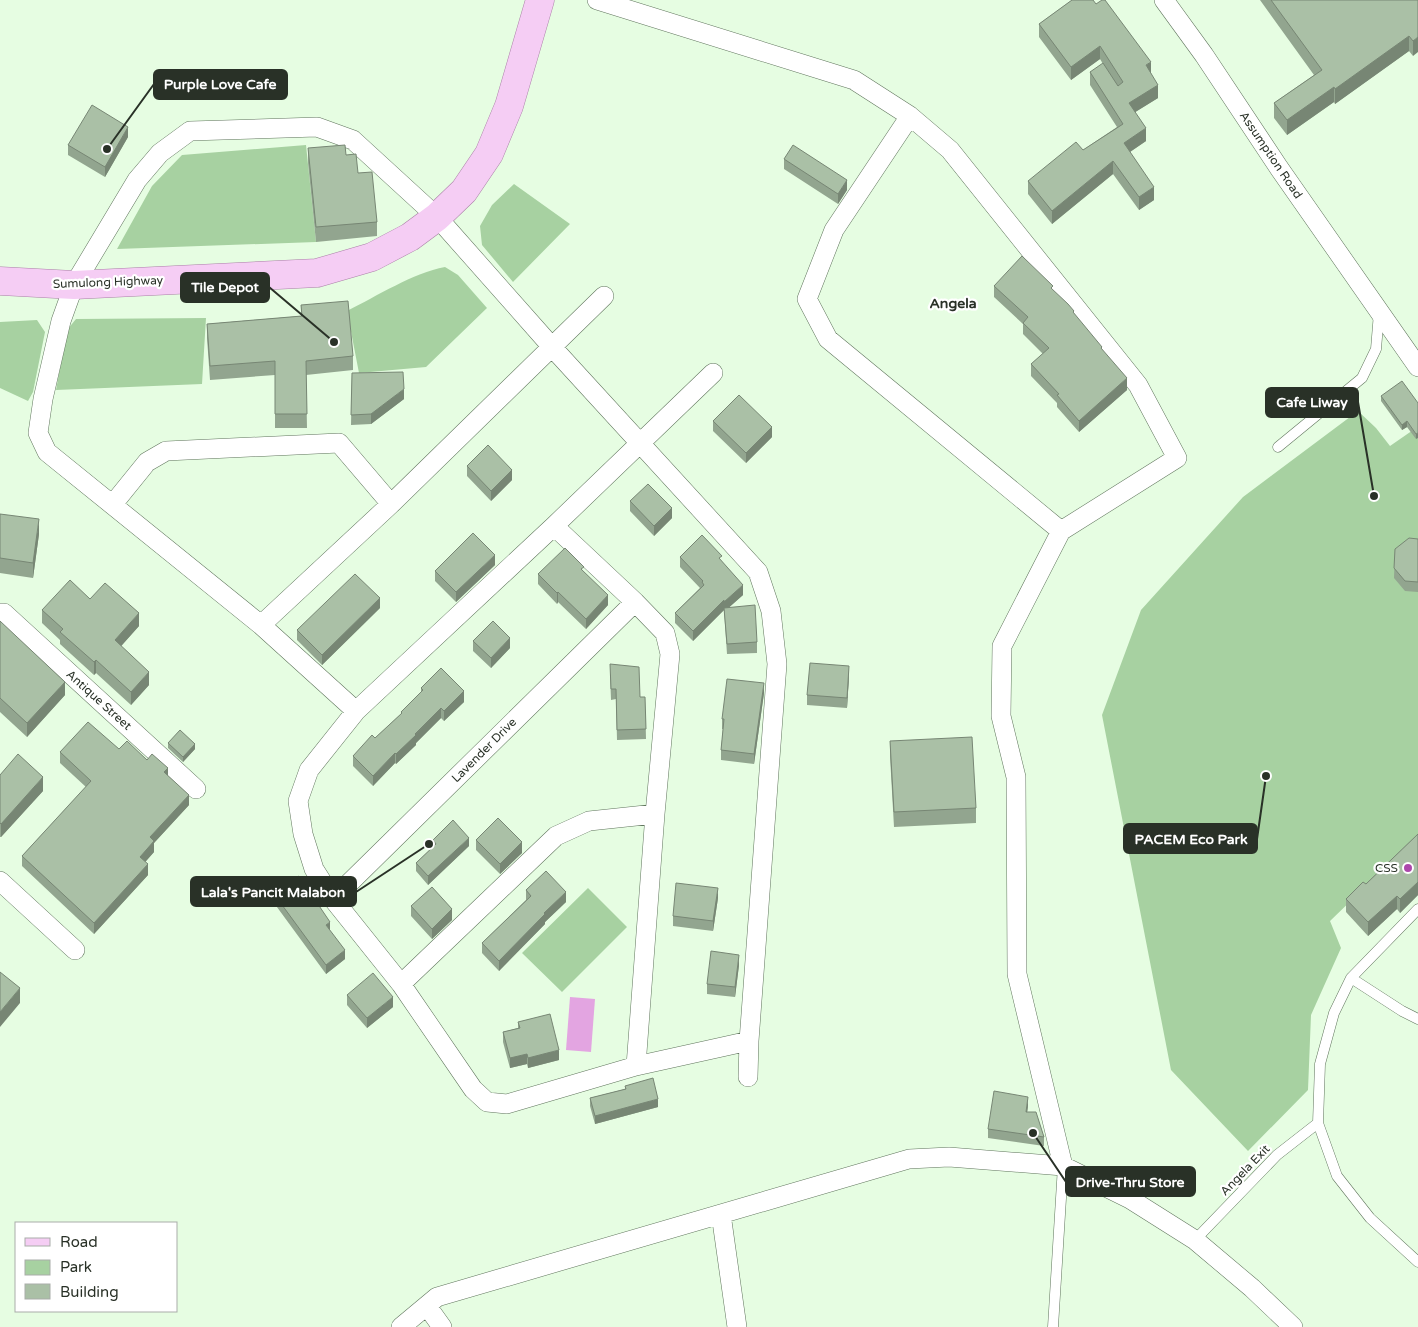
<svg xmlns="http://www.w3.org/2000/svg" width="1418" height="1327" font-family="'Varela Round',sans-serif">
<rect width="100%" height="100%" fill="#e6fde2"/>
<path fill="#a7d1a1" d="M306,145l10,97 -199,7 35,-63 30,-31z
M514,184l56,40 -57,58 -31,-37 -2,-19 12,-21z
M445,267l13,8 29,33 -61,59 -67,6 -12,-62c30,-15 66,-38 98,-44z
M206,318l-4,66 -146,6 11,-60 9,-11z
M37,320l8,12 -12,60 -5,9 -28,-13v-66z
M1358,411l18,17 14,18 26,-18 2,2v406l-88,85 11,27 -30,67 -3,75 -60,61 -77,-81 -69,-355 39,-105 102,-113z
M588,888l39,39 -65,65 -40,-39z"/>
<path fill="#e3a5e1" d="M570,997l25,2 -4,53 -25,-2z"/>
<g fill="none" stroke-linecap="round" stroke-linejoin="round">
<defs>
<path id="service" d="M1278,447l84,-69 14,-29 3,-36
M1418,909l-67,69 -17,35 -14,51 -2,59 19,53 33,42 48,44
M1351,978l51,33 16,8
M1195,1240l82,-85 41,-32
M1053,1327l10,-161"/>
<path id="minor" d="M597,0l257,80 56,36 40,34 188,235 39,73 -116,73 -59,115 -1,70 15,61 1,197 46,192
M1164,0l40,55 75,113 139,199
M910,116l-76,114 -27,69 21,40 233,192
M713,373l-159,153 -198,185 -47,59 -11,31 5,33 11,35 19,30 68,85 72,105 14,13 20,2 129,-38 113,-25
M113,504l34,-42 19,-11 173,-8 52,61
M554,526l81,76 30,31 5,21 -15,160 -19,252
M0,613h4l192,176
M261,625l130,-121 213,-208
M356,711l-95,-86 -214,-173 -9,-19 5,-34 18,-78 13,-36 63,-105 23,-27 30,-22 127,-4 36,13 84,77 115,130 206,225 13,39 6,53 -28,377 -1,36
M0,881l75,69
M333,899l302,-297
M401,984l155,-148 33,-15 66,-7
M721,1214l16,113
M427,1306l15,21
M401,1327l36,-30 472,-138 40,-2 114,9 67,33 65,41 57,48 41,39"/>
<path id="primary" d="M0,281l74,4 243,-12 55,-16 38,-20 27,-20 27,-26 25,-37 20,-48 31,-106"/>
</defs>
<use href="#service" stroke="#60755d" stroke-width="11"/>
<use href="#minor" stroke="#60755d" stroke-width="20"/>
<use href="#primary" stroke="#aa80a7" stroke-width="29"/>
<use href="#service" stroke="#fff" stroke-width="10"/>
<use href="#minor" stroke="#fff" stroke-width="19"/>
<use href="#primary" stroke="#f5cdf4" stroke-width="28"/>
</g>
<path fill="#92a58f" d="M1072,0l79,73 7,25 -23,14 11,29 -16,11 24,48 -15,10 -26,-36 -61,50 -24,-30v-13l55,-31 34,-23 -27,-42v-13l13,-8 -3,-5 -29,21 -32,-43v-13z
M1260,0h158l-5,56 -4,-5 -74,53 -1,-2 -47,33 -13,-17v-15l40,-28z
M128,137l-23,40 -37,-22v-10z
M308,148l38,7 12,18 19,49v14l-61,6 -8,-79z
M784,159l63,31 -9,14 -54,-35z
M994,286l59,4 21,24 28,36 25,40 -48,42 -22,-25v-4l-26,-27v-12l12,-10 -20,-20v-10l-29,-27z
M301,305l52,51v14l-47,5 1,53h-32v-53l-65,5 -3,-42v-14l94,-8z
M352,373l52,26 -33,25 -20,1z
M1381,396l37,7 -2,36 -9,-12 -5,3 -21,-29z
M713,421l59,16 -26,26 -33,-32z
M467,466l45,14 -21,21 -24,-25z
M630,501l42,17 -18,18 -24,-25z
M0,514l39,20 -6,44 -33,-5z
M1418,539v53l-13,-1 -11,-13 1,-29z
M680,557l42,5 21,33 -14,12 28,35v11l-30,1 -3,-44 -31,31 -18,-18v-10l25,-25 -20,-21z
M495,565l-39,37 -21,-21v-10z
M584,572l24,33 -22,24 -28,-27 -1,2 -19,-20v-10z
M90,599l49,27 -18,20 28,39 -18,20 -35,-32 -2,2 -34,-31v-4l-18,-17v-13z
M380,608l-58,57 -25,-25v-10z
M0,621l65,74 -38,42 -27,-25z
M473,641l37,7 -19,20 -18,-17z
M610,674l30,23h5l1,42 -29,1 -1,-41 -5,1z
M849,676l-2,32 -40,-3v-10z
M421,688l43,14 -20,19 -3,-3 -25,25v2l-20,19 -1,-1 -22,23 -20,-20v-10l22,-18 26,-24v-2l20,-20z
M764,693l-10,71 -33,-4v-10l2,-21h-1v-10z
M890,741l86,67v15l-82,4 -4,-71z
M168,743l27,6 -12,13 -15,-14z
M119,749l28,11 21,16 21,29 -35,38v9l-9,10 3,13 -54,59 -72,-68v-10l64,-69 -26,-24v-11z
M0,775l43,16 -42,46h-1z
M1418,834v61l-18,18 -3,-4 -29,27 -22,-24v-13l20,-15z
M433,840l36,6 -41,39 -12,-14v-8l17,-16z
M476,840l46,13 -22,21 -24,-24z
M526,890l40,12 -21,20v2l-46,47 -17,-18v-10l44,-43z
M274,894l56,37 15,28 -19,15 -52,-71z
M718,898l-5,33 -40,-5v-10z
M411,906l41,14 -20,19 -21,-23z
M739,965l-4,32 -28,-3v-10z
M347,995l46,12 -26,21 -20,-23z
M518,1022l41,38 -31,8 -1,-4 -17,4 -7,-26v-10l15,-4z
M625,1086l33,21 -63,17 -5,-18v-8l35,-9z
M1028,1106l-1,6 17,25v9l-56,-8v-9z"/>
<path fill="#778674" d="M1409,36v15l-74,53v-15z
M1418,37v15l-5,4v-15z
M1100,46v13l-29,21v-13z
M1151,62v13l-5,-10z
M1158,85v13l-29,18v-13z
M1334,87v15l-47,33v-15z
M128,127v10l-23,40v-10z
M1146,128v13l-22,15v-13z
M1113,161v13l-61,50v-13z
M847,180v10l-9,14v-10z
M1154,187v13l-15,10v-13z
M1127,378v12l-48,42v-11z
M404,389v10l-33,25v-10z
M1407,421v6l-5,3v-5z
M772,427v10l-26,26v-10z
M1418,433v5l-2,1v-5z
M512,470v10l-21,21v-10z
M672,508v10l-18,18v-10z
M39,519v15l-6,44v-15z
M495,555v10l-39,37v-10z
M743,585v10l-19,17v-10z
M558,592v10l-1,2v-11z
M608,595v10l-22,24v-10z
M380,598v10l-58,57v-10z
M724,600v10l-31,31v-10z
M139,613v13l-24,27v-13z
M510,638v10l-19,20v-10z
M96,660v13l-2,2v-13z
M849,666v10l-2,32v-10z
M149,672v13l-18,20v-13z
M65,682v13l-38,42v-14z
M764,683v10l-10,71v-10z
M464,691v11l-20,19v-10z
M441,708v10l-25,25v2l-20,19v-10z
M195,744v5l-12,13v-5z
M395,753v10l-22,23v-10z
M168,768v10l-4,-6z
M43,777v14l-42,46v-13z
M189,795v10l-35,38v9l-14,16v-11l10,-20z
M469,838v8l-41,39v-9z
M522,842v11l-22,21v-10z
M148,864v11l-54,59v-11z
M1418,882v13l-18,18v-14z
M718,888v10l-5,33v-10z
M566,892v10l-21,20v2l-46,47v-10l45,-48z
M1397,896v13l-29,27v-14z
M452,909v11l-20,19v-10z
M330,922v9l-4,-6z
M345,950v9l-19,15v-9z
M739,955v10l-4,32v-10z
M20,988v15l-20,24v-15z
M393,997v10l-26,21v-10z
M559,1050v10l-31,8v-10z
M527,1054v10l-17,4v-10z
M1028,1097v9l-2,15v-9z
M658,1099v8l-63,17v-8z"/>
<path fill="#aac0a6" stroke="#778674" d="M1072,0h21l3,4 6,-4h3l46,62 -5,3 12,20 -29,18 17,25 -22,15 30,44 -15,10 -26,-36 -61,50 -24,-30 48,-39 7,8 40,-26 -33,-52 13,-9 15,23 5,-4 -23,-36 -29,21 -32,-43z
M1271,0h147v37l-5,4 -4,-5 -74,53 -1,-2 -47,33 -13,-17 48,-33z
M92,105l36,22 -23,40 -37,-22z
M345,145l1,10 10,-1 2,19 14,-1 5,50 -61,5 -8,-79z
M793,145l54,35 -9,14 -54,-35z
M1022,256l31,30 -2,2 17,16 6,7 -1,1 29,35 -1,1 26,30 -48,43 -22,-26 2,-1 -28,-30 18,-16 -26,-25 5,-6 -34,-31z
M348,301l5,55 -47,5 1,53h-32v-53l-65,5 -3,-42 95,-8 -1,-11z
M403,372l1,17 -33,25 -20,1 1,-42z
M1402,381l16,22v30l-2,1 -9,-13 -5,4 -21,-29z
M739,395l33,32 -26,26 -33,-32z
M488,445l24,25 -21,21 -24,-25z
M648,484l24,24 -18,18 -24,-25z
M0,514l39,5 -6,44 -33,-5z
M473,533l22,22 -39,37 -21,-21z
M702,535l20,21 -3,2 24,27 -19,17v-2l-31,31 -18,-18 29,-28 -2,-3 1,-1 -23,-24z
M1409,538l9,1v43l-13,-1 -11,-13 1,-19z
M565,548l19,19 -3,2 27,26 -22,24 -28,-27 -1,1 -19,-19z
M355,574l25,24 -58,57 -25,-25z
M70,580l20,19 15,-16 34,30 -24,27 34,32 -18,20 -35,-32 -2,2 -34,-30 3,-3 -21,-19z
M755,605l2,37 -30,2 -3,-36z
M0,621l65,61 -38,41 -27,-25z
M493,621l17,17 -19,20 -18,-17z
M810,663l39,3 -2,32 -40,-3z
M610,664l29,3 1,30h5l1,32 -29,1 -1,-41h-5z
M441,668l23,23 -20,20 -3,-3 -26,26 1,1 -20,19 -1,-1 -22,23 -20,-20 19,-21 3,3 27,-25 -1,-1 22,-22 -2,-2z
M727,679l37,4 -10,71 -33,-4 3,-31h-2z
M88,722l31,27 8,-8 20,19 5,-6 16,14 -4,4 25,23 -39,42 4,4 -14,16 8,7 -54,59 -72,-67 69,-75 -31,-29z
M180,730l15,14 -12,13 -15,-14z
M972,737l4,71 -82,4 -4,-71z
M18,754l25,23 -42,47 -1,-1v-48z
M498,818l24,24 -22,22 -24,-24z
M453,820l16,18 -41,38 -12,-13 20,-19 -3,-4z
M1418,834v48l-18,17 -3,-3 -29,26 -22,-23 17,-17 3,2z
M546,871l20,21 -22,21 1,1 -46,47 -17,-18 49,-47 -5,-6z
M299,876l31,46 -4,3 19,25 -19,15 -52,-71z
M676,883l42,5 -5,33 -40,-5z
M432,887l20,22 -20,20 -21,-23z
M711,951l28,4 -4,32 -28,-3z
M0,972l20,16 -20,24z
M373,973l20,24 -26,21 -20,-23z
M550,1014l9,36 -31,8 -1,-4 -17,4 -7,-26 17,-4 -2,-6z
M653,1078l5,21 -63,17 -5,-18 36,-9 -1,-3z
M994,1091l34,6 -2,15h10l8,25 -56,-8z"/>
<circle fill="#ad48ac" stroke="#fff" stroke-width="2" cx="1408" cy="868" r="5"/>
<g text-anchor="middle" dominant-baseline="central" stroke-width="4.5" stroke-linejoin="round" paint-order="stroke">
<g font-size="12" fill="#293127" stroke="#fff">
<text transform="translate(1271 155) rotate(56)">Assumption Road</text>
<text transform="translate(108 282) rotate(-2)">Sumulong Highway</text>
<text transform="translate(99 700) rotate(42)">Antique Street</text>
<text transform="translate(484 750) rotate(-45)">Lavender Drive</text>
<text transform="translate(1245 1170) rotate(-46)">Angela Exit</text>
</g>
<g font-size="12" fill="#293127" stroke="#fff" text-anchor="end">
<text x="1398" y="868">CSS</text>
</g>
<g font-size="14" font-weight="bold" fill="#293127" stroke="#fff">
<text x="953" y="303">Angela</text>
</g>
</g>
<path fill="none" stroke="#293127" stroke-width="2" d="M107 149L154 84M334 342L269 287M1374 496L1358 402M1266 776L1257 839M429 844L356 892M1033 1133L1066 1182"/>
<g fill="#293127" stroke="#fff" stroke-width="2">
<circle cx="107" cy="149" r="5"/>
<circle cx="334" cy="342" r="5"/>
<circle cx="1374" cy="496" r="5"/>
<circle cx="1266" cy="776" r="5"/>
<circle cx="429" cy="844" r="5"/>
<circle cx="1033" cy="1133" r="5"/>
</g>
<g fill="#293127" stroke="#293127" stroke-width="2">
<rect x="154" y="70" width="133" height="29" rx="5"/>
<rect x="181" y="273" width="88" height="29" rx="5"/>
<rect x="1266" y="388" width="92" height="29" rx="5"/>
<rect x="1124" y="824" width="133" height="29" rx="5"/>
<rect x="191" y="877" width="165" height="29" rx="5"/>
<rect x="1066" y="1167" width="129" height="29" rx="5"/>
</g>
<g font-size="14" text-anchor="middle" font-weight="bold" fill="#fff">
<text x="220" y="89">Purple Love Cafe</text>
<text x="225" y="292">Tile Depot</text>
<text x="1312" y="407">Cafe Liway</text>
<text x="1191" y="844">PACEM Eco Park</text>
<text x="273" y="897">Lala's Pancit Malabon</text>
<text x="1130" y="1187">Drive-Thru Store</text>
</g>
<rect x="15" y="1222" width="162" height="90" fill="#ffffff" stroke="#a9ada9"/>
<rect x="25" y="1238" width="25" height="8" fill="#f5cdf4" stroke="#a9ada9"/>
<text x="60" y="1247" font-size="15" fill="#293127">Road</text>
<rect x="25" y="1260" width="25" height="15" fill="#a7d1a1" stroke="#a9ada9"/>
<text x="60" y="1272" font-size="15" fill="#293127">Park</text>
<rect x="25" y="1284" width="25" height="15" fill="#aac0a6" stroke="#a9ada9"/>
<text x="60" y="1297" font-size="15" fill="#293127">Building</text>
</svg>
